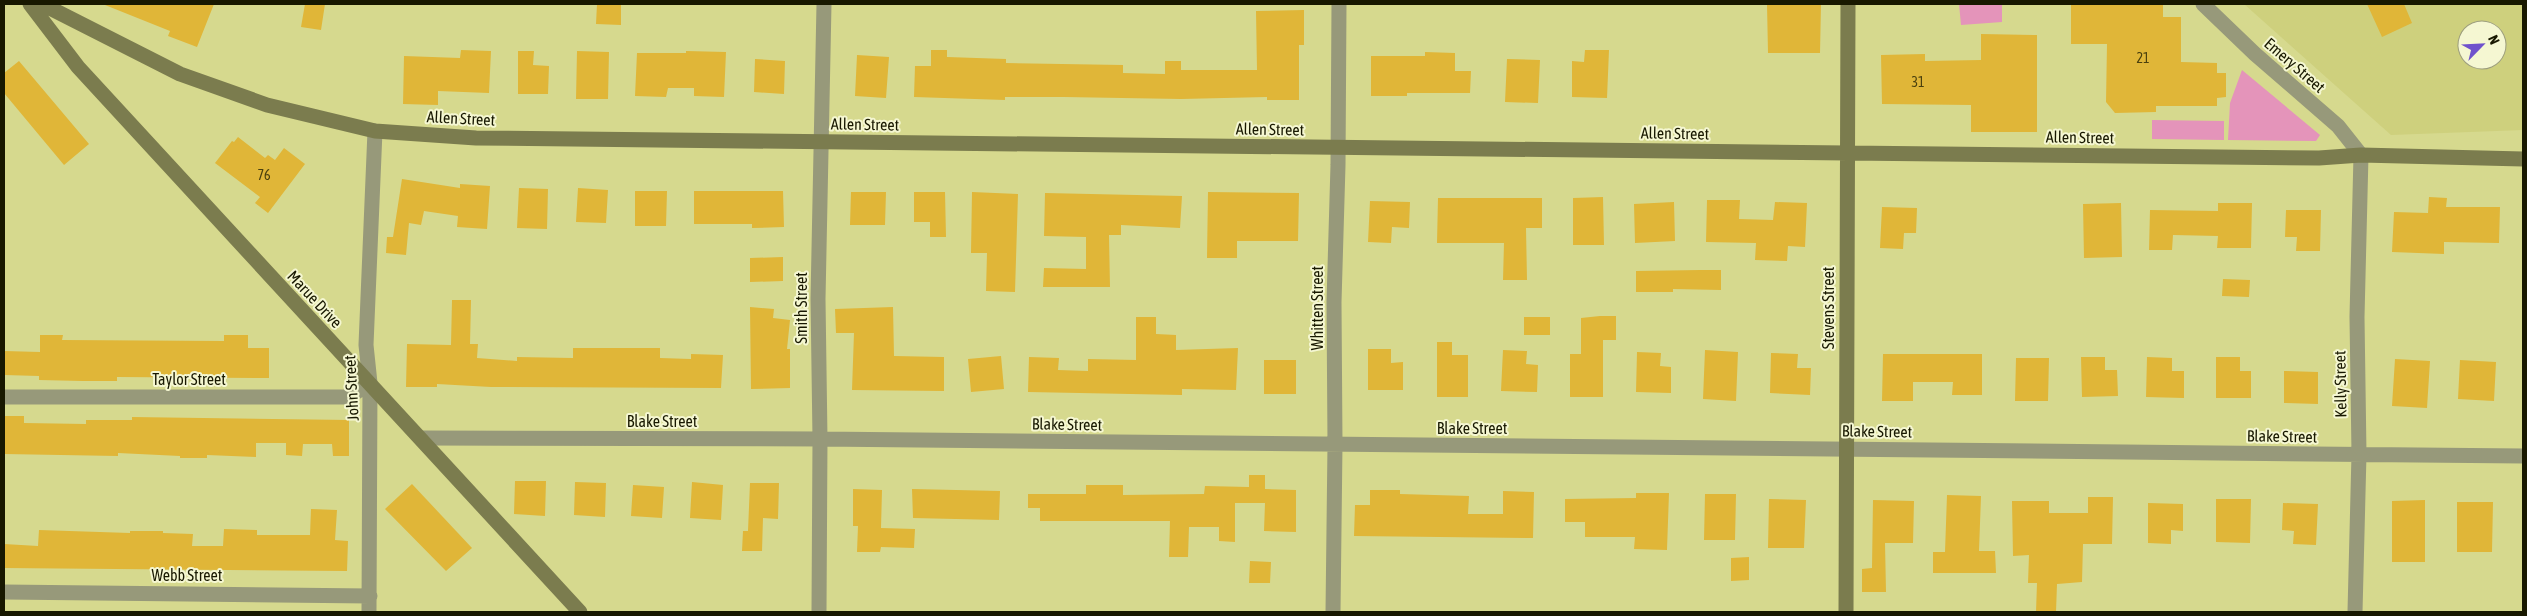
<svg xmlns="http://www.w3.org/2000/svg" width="2527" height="616" font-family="'Asap Condensed',sans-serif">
<rect width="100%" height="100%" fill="#d6d98e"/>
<path fill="#ced07d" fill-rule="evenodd" d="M2244,4h279v126l-132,5zM2467,30h30v30h-30z"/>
<path fill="#e494ba" d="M1959,4h43v18l-41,3z
M2242,70l78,65 -4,6 -88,-1 2,-37z
M2152,120l72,1v19l-72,-1z"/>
<path fill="#e0b638" d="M214,4l-17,43 -29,-11 2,-5 -65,-26z
M305,4h20l-4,26 -20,-3z
M597,4h24v21l-25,-1z
M1767,4h54l-1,49h-52z
M2071,4h92v13h18v45l36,1v10h9v24l-9,1v8h-61v6l-41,1 -9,-11 1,-58h-36z
M2367,4h37l8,19 -30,14z
M1304,10v35h-5v55h-32v-3l-86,2 -117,-2h-59v3l-91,-3 1,-31h16v-16h16v7l59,2v4l117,2v8l42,1v-13h16v9h76l-1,-59z
M1981,34l56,1v97h-66v-27l-89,-1 -1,-49 44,-1v7l56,-1z
M461,50l30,1 -2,42 -51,-2v14l-35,-1 1,-48 56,2z
M1585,50h24l-2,48 -35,-1v-36l12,1z
M518,51h16l-1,14 16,1 -1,28h-30z
M577,51l32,1 -1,47h-32z
M686,51l40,1 -2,45 -30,-1v-8h-26l-2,9 -31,-1 2,-43h49z
M1425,52l30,1v18h16l-1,22h-63v3h-36v-40h54z
M857,55l32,2 -3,41 -31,-2z
M755,59l30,2 -1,33 -30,-2z
M1507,59l33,1 -2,43 -33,-1z
M19,61l70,83 -25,21 -60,-72v-20z
M238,137l27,21 3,-3 7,5 9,-12 21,16 -37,49 -13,-10 5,-6 -45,-34 17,-22 2,1z
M402,179l58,9v-4l30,2 -3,43 -30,-2 1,-11 -34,-5 -3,14 -12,-2 -3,32 -20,-2 1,-16h6z
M519,188l29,1 -1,40 -30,-1z
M578,188l30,2 -2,33 -30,-1z
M635,191h32l-1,35h-31z
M694,191h89l1,36 -32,1v-4h-58z
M851,192h35l-1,33h-35z
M914,192h31l1,45h-16v-15h-16z
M972,192l46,2 -3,98 -29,-1 1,-38h-16z
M1208,192l91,1 -1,48h-61v17h-30z
M1045,193l137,3 -2,32 -59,-3v10h-12l1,52h-67l1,-19 42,1v-32l-42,-1z
M1603,197l1,48h-31v-47z
M2429,197l18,1 -1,9h54l-1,36 -55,-1v12l-52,-2 2,-40 34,1z
M1438,198h104v30h-16l1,52h-24l1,-37h-67z
M1707,200h33l-1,19 34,1 2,-18 32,1 -2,44 -17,-1 -1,15 -32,-1 1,-17 -50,-1z
M1370,201l40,1 -1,26 -17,-1 -1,16 -23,-1z
M1674,202l1,39 -40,2 -1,-39z
M2121,203l1,54 -38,1 -1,-54z
M2218,203h34l-1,45h-34l1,-12 -45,-1 -1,15h-23l1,-40 68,1z
M1882,207l35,1 -1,25h-12l-1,16 -23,-1z
M2286,210h35l-1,41h-24l1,-14h-12z
M783,257v24l-33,1v-24z
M1700,270h21v20l-48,-1v3h-37v-21z
M2223,279l27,1 -1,17 -27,-1z
M452,300h19l-1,44h8l-1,14 40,3v-4l56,1v-10h87v10l31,1v-5l32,1 -2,33 -230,-1 -54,-3v3h-31l1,-43 44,1z
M750,307l24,2 -1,9 17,2 -3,29h3v39l-39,1z
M893,307l1,49 50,1v34l-92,-1 2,-57h-18l-1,-24z
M1600,316h16v24h-13v57h-33v-43h11v-36z
M1136,317h20v17l20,1v15l62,-2 -2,42 -54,-1v6l-154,-3 1,-35 30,1 -1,12 30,1v-12l48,1z
M1524,317h26v18h-26z
M40,335h23l-1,5 162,1v-6h24v13h21v30l-152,-1v4h-34l-44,-1v-4l-35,-1v-24l36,1z
M1437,342h15v13h16v42h-31z
M1368,349h23v14l12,-1v28h-35z
M1503,350l24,1 -1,13 12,1 -1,27 -36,-1z
M1705,350l33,2 -2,49 -33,-2z
M1637,352l24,1 -1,13 11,1v26l-35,-1z
M1771,353l27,1 -1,14h14l-1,27 -40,-2z
M1883,354h99v41h-30l1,-13h-40v19h-31z
M1001,356l3,33 -33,3 -3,-33z
M2081,357h24v13h12l1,26 -36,1z
M2147,357l25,1v13h12v27l-38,-1z
M2216,357h24v14h11v27h-35z
M2016,358h33l-1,43h-33z
M2395,359l35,2 -3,47 -35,-2z
M1264,360h32v34h-32z
M2460,360l36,2 -2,39 -36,-2z
M2284,371l34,1v32l-34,-1z
M4,416h20v7l62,1v-4h46v-3l217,3v36h-16l-1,-12h-29l-1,12 -16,-1v-12h-30v14l-49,-2v3h-27v-2l-62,-3v3l-114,-2z
M1249,475h16v14l31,1v42l-32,-1 1,-28h-30v39l-16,-1v-14h-30l-1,30h-19l1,-36h-130v-13h-12v-14h58v-9h37v10l81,-1 1,-8 44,1z
M515,481h31l-1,35 -31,-2z
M575,482l31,1 -1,34 -31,-2z
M692,482l31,3 -2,35 -31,-2z
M750,483h29l-1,36 -15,-1 -1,33h-20l1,-20h5z
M412,484l60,64 -26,23 -61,-62z
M633,485l31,2 -2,31 -31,-2z
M853,489l29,1 -1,38 34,1 -1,19 -33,-1 -1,5h-23l1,-26h-5z
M912,489l88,2 -1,29 -86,-2z
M1370,490h30v4l69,2 -1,18h35v-23l31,1 -1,46 -179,-2 1,-31h15z
M1636,493h33l-2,57 -33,-1 1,-12h-50v-15h-20v-23l71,-1z
M1705,494h31l-1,46h-31z
M1947,495l34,1 -2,55h16l1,22h-63v-21h12z
M2088,497h25l-1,47h-29l-1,38 -25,2 -1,28h-20l1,-29h-9l1,-28 -16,1 -1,-55h37v12h39z
M1769,499l37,1 -2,48h-36z
M2216,499h35l-1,44 -34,-1z
M1873,500l41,1 -1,42h-28l1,49h-24v-23l10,-1z
M2425,500v62h-33v-61z
M2457,502h36l-1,50h-35z
M2148,503l35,1v27l-12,-1v14l-23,-1z
M2283,503l35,1 -2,41 -23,-1 1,-13 -12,-1z
M311,509l26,1 -2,30 13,1 -1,30 -343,-3v-24l34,2 1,-16 91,3v-2h33v2l30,1 -1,12h31l1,-17 33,1v5h53z
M1749,557v23l-18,1v-23z
M1250,561l21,1 -1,21h-21z"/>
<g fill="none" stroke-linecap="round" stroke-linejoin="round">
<path stroke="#97997a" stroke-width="15" d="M2203,4l52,50 83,72 23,29 -4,162 2,137 -4,158
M4,397h345l21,-14
M421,438l399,1 1703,17
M4,592l366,4
M369,612l1,-229 -4,-38 9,-214
M819,612l1,-173 -2,-140 6,-295
M1333,612l2,-168 -1,-142 4,-137 1,-161"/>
<path stroke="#7b7c4e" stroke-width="15" d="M30,4l48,63 502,545
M42,4l138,70 87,31 108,26 101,7 1843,20 42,-3 162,4
M1846,612l2,-608"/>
</g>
<g text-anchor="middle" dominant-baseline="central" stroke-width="4" stroke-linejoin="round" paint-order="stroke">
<g font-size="14" fill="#4a400e">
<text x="2143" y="58">21</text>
<text x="1918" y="82">31</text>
<text x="264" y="175">76</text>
</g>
<g font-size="16" fill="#181800" stroke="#f5f7d2">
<text transform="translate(2295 65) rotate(41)">Emery Street</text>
<text transform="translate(461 118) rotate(3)">Allen Street</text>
<text transform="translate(865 124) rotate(1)">Allen Street</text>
<text transform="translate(1270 129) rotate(1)">Allen Street</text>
<text transform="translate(1675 133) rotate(1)">Allen Street</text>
<text transform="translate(2080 137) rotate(1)">Allen Street</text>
<text transform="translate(315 299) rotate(47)">Marue Drive</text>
<text transform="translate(801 308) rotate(-90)">Smith Street</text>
<text transform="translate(1317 308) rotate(-90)">Whitten Street</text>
<text transform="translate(1828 308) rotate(-90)">Stevens Street</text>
<text x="189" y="379">Taylor Street</text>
<text transform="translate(2340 384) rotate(-91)">Kelly Street</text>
<text transform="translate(351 388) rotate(-93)">John Street</text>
<text x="662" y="421">Blake Street</text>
<text transform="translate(1067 424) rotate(1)">Blake Street</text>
<text x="1472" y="428">Blake Street</text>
<text transform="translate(1877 431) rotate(1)">Blake Street</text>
<text transform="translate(2282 436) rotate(1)">Blake Street</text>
<text x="187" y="575">Webb Street</text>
</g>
</g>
<rect width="2527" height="616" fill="none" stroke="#181800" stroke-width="10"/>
<g transform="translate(2482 45) rotate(66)"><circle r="24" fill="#f5f7d2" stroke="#9d9e7e"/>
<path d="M0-4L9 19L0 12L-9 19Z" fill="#6f52cc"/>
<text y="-8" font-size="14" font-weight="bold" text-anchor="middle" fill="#181800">N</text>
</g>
</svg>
